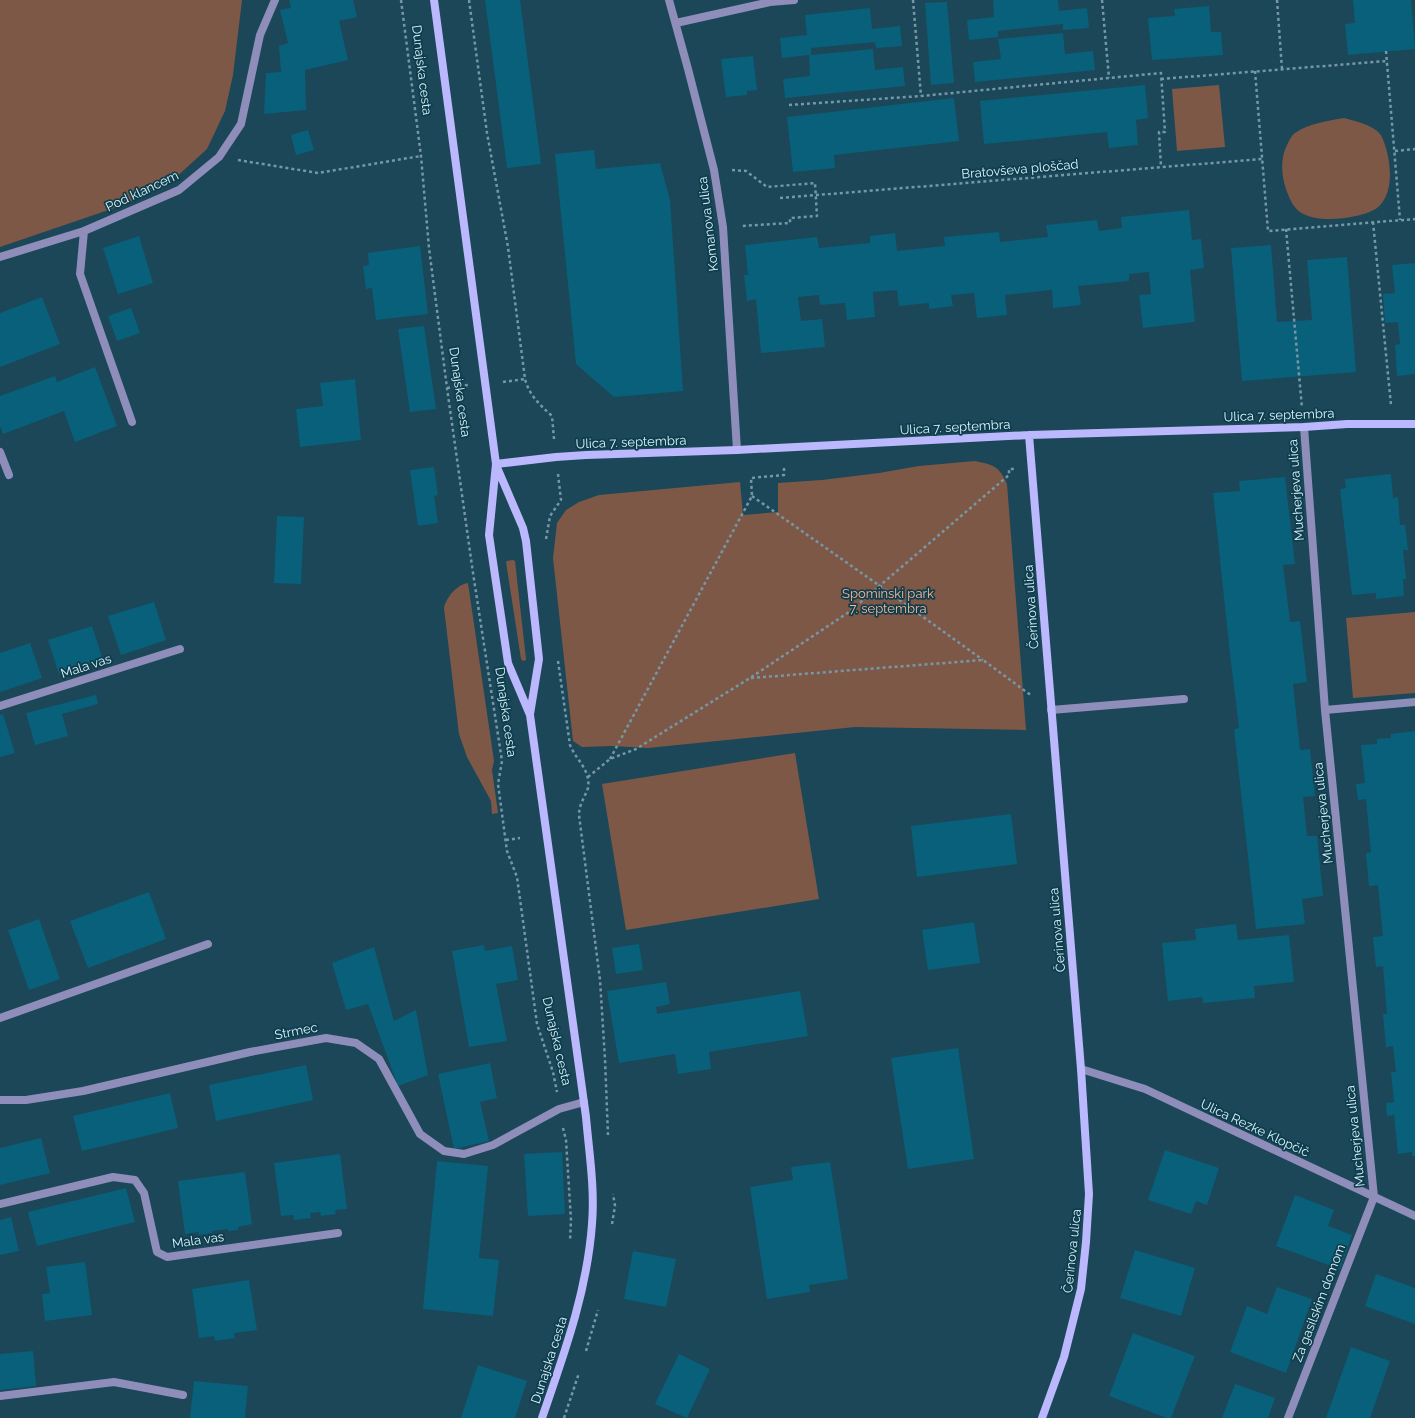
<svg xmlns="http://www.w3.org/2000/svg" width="1415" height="1418" font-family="Raleway,sans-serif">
<rect width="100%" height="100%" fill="#1b4758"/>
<path fill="#7e5846" d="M0,0h242l-9,75 -8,36 -18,38 -34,31 -47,24 -126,43z
M1219,85l6,62 -48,4 -5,-62z
M1344,118c11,3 29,7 36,16 2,2 3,6 4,8 7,19 11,52 -7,66 -14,10 -55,15 -71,7 -7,-2 -12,-8 -15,-14 -9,-18 -13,-40 -3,-58 2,-4 4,-8 7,-10 15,-10 32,-12 49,-15z
M975,461c19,4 24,5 32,23l19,246 -171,-3 -207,21 -36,-2 -30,1 -9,-6 -20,-183 4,-35 9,-13 13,-8 20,-7 141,-13 3,33 35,-3v-29l44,-3 57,-7 40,-7z
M513,560l2,1 11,98v1l-3,1 -2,-2 -15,-97 1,-1z
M468,583l26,178 -2,9 6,43 -6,1 -1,-13 -24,-44 -8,-23 -15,-126c2,-10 12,-23 24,-25z
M1415,612v81l-62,5 -7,-80z
M795,753l24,146 -193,31 -24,-146z"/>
<path fill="#09607a" d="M289,0h64l4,17 -18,4 9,39 -43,10 1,40 -42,4 2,-41 15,-1 -2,-26 9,-3 -8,-33 11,-2z
M485,0h35l21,164 -34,4z
M993,0h65l1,11 28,-3 2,20 -26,2v-6l-65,7v6l-29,3 -2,-20 27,-3z
M1353,0h58l4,49 -67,6 -3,-31 10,-1z
M947,2l7,81 -23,2 -6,-82z
M1209,6l2,26h10l2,23 -71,5 -4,-42 27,-2 -1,-7z
M870,8l2,21 28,-3 2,20 -26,2 -1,-6 -64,6v7l62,-6 2,21 28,-3 2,19 -120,12 -2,-19 27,-3 -1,-21 -27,3 -2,-20 27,-3 -2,-20z
M1063,33l2,21 28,-3 2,19 -120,12 -2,-20 28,-3 -3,-20z
M753,56l4,34 -10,1v4l-21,2 -5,-38z
M1145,85l3,33 -12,2 2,25 -29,3 -2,-16 -123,12 -4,-43z
M954,98l5,43 -125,14 1,13 -42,4 -6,-55z
M308,130l6,20 -18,5 -5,-20z
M594,150l2,19 64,-6 10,37 13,191 -69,6 -38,-33 -21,-210z
M1189,210l3,30 9,-1 3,29 -14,2 5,52 -52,6 -4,-33 12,-1 -2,-22 -20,2v7l-51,5 3,19 -28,3 -1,-18 -47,5 2,20 -30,3 -3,-25 -23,2 2,11 -24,3v-6l-30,3 -2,-16 -24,2 2,25 -28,3 -2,-17 -25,2 -1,-10 -21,2 3,24 21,-2 3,28 -64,6 -5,-54 -9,2 -3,-26h4l-3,-30 72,-8 2,11 51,-5v-7l25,-3 2,18 48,-5 -1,-9 55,-5 1,10 48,-5 -2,-12 51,-5 2,11 23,-3 -1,-11z
M139,236l14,47 -35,11 -15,-46z
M1271,245l6,77 35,-2 -5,-60 40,-3 9,115 -114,9 -11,-133z
M420,246l8,68 -52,6 -4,-32 -6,1 -3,-23 6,-1 -1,-12z
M1415,263v111l-18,2 -2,-31 5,-1 -2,-22 -13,1 -2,-29 12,-1 -3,-28z
M42,297l18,47 -60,23v-54z
M131,308l9,25 -23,8 -9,-25z
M424,326l12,83 -26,3 -12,-83z
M95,367l22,59 -42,16 -11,-31 -61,23 -3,-8v-30l55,-20 2,6z
M355,379l6,61 -61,7 -4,-38 27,-3 -3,-23z
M434,467l4,28 -4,1 4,27 -20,3 -8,-56z
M1391,474l2,24 5,-1 2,28h5l3,25h-5l3,29h-3l1,17 -28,3v-6l-24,2 -12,-106 6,-1 -1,-9z
M1285,477l10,87 -12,1 7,57 10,-1 7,61 -14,2 7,66 10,-1 5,47 -12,1 4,39h10l6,60 -21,3 3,25 -49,5 -22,-200 5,-1 -9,-74 -17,-161 27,-2 -1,-10z
M277,516l27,1 -3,67 -27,-1z
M154,602l12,38 -45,15 -13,-39z
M92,626l11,34 -44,14 -11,-34z
M30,643l12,35 -42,14v-39z
M96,695l2,9 -36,10 6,22 -33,9 -9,-32z
M3,714l12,39 -15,4v-42z
M1415,731v425h-3v-4l-14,2 -4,-39 -7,1 -1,-13 8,-1 -3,-30h5l-3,-26 -7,1 -3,-33h4l-4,-48 -7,1 -3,-30 10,-1 -5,-51 -9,1 -3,-33 5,-1 -5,-53 -8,1 -2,-16 9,-1 -4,-38 16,-1v-5l14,-1v-4z
M1011,814l6,50 -100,13 -6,-51z
M149,892l17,47 -78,29 -18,-47z
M39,919l21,60 -31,11 -21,-60z
M974,922l6,41 -52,7 -6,-40z
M1236,924l2,16 51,-5 5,47 -40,4 1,12 -52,5 -1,-6 -34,4 -6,-58 34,-3 -1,-11z
M639,944l4,26 -27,4 -4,-26z
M484,945l1,6 27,-5 6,34 -22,4 11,57 -38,6 -17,-96z
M374,947l20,74 22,-11 12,65 -30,11 -30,-82 -22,6 -14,-47z
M666,982l4,22 -14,3 1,7 143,-23 8,45 -99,16 2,17 -33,5 -3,-20 -56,9 -12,-72z
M958,1048l16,111 -66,10 -17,-111z
M490,1063l7,35 -17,4 9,39 -35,8 -16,-75z
M306,1065l7,35 -97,21 -7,-36z
M170,1093l8,35 -96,23 -9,-35z
M41,1138l9,35 -50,12v-37z
M1165,1150l54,18 -12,37 -11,-4 -5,13 -43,-14z
M562,1152l3,62 -37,2 -4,-62z
M340,1154l7,55 -12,1 1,4 -15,2 -1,-4 -10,1 1,5 -17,2 -1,-5 -12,1 -7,-53z
M437,1161l51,5 -9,92 20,2 -6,56 -70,-7z
M830,1162l18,117 -39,6 1,7 -43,7 -17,-112 43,-7 -2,-13z
M245,1172l7,52 -14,3v3l-10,1v-2l-16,2v2l-13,2 -1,-3 -13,2 -7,-53z
M126,1188l9,34 -98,24 -9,-34z
M1295,1195l39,15 -6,16 24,9 -12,34 -64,-23z
M11,1217l8,34 -19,4v-35z
M1135,1250l60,18 -14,48 -61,-18z
M633,1251l43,8 -10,48 -42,-8z
M85,1262l7,53 -47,6 -3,-27 8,-1 -4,-26z
M1376,1274l39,14v36l-50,-18z
M249,1280l8,50 -23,3 1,5 -20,3 -1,-5 -15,2 -7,-49z
M1277,1287l35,12 -26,74 -56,-21 17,-46 20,8z
M1133,1333l62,23 -24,62h-4l-58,-22z
M1351,1347l39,14 -20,57h-44z
M33,1351l3,35 -36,4v-36z
M679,1354l31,15 -23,49 -32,-14z
M478,1365l49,16 -12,37h-54z
M194,1381l54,5 -3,32h-55z
M1235,1384l40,14 -7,20h-46z"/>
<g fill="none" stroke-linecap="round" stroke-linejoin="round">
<path stroke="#7698a6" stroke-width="2.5" stroke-dasharray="3 3" stroke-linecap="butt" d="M401,0l20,156 8,92 18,140 26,185 29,188 -4,23 9,67 10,26 20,147 16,48 4,20
M469,0l18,133 21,114 17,132c4,16 15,26 27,37l2,23
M913,0l8,96
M1102,0l7,78
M1277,0l5,69
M1386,51l14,169
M1255,71l13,160 147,-12
M1161,79l226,-18
M789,105l132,-9 240,-23 4,59h-6l2,35
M1395,151l20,-2
M238,160l80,13 103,-17
M732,170l14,1 21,16 48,-4 2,33 -27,2v5l-49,3
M780,198l482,-39
M1373,222l18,183
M1286,229l16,179
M503,382l22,-3
M447,388l21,-3
M752,496l128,90 103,74
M546,539l4,-23 11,-16 -3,-26
M558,661l12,84c6,15 21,25 18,43 -3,9 -9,16 -9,27l21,165 5,79 3,76
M751,678l232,-18 49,36
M610,759l142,-263 -1,-18 33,-3v-10
M588,777l22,-18 26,-10 114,-71 99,-66 160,-137v-6h6
M506,840l14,-2
M563,1128l3,12 5,80 -1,21
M612,1224l3,-18 -2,-12
M586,1351l12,-41
M564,1418l15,-45"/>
<path stroke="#8f8eba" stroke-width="8" d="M1051,710l133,-11
M1325,710l90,-8
M0,1018l208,-74
M0,1100h26l57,-9 167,-39 76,-14 30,5 23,16 41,75 24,17 20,3 29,-9 66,-36 25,-7
M0,1396l114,-14 69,13"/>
<path stroke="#8f8eba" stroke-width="8" d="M669,0l19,69 26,101 9,57 14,223
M676,23l94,-21 24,-2
M84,231l-4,43 52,148
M0,257l84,-26 95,-41 40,-33 22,-33 19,-89 15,-35
M0,452l9,23
M0,706l180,-57
M1081,1069l64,20 270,127
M0,1204l113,-27 22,3 9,13 13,59 10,5 171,-24
M1288,1418l86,-221 -49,-487 -21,-283"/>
<path stroke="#bbb8fe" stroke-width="8" d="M434,0l62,464 -7,71 19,128 22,52 56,402c3,35 9,71 6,107 -5,68 -28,130 -50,194
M1029,435l52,634 8,125 -3,48 -5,47 -17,68 -22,61
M496,464l60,-7 30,-2 151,-5 292,-15 275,-8 43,-3h68
M496,465l27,63 3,13 13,118 -9,55"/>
</g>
<g text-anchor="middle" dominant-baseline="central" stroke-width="3.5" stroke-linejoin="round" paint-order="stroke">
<g font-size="13" fill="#daf2fc" stroke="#0e3d4d">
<text transform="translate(422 70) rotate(83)">Dunajska cesta</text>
<text transform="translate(1020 169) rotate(-5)">Bratovševa ploščad</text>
<text transform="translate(142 191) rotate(-25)">Pod klancem</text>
<text transform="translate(708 224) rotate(-97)">Komanova ulica</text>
<text transform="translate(460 392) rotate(82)">Dunajska cesta</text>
<text transform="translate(1279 415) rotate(-2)">Ulica 7. septembra</text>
<text transform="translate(955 427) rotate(-3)">Ulica 7. septembra</text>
<text transform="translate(631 442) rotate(-2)">Ulica 7. septembra</text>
<text transform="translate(1296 490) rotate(-94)">Mucherjeva ulica</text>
<text transform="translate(1031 607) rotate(-94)">Čerinova ulica</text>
<text transform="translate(86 666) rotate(-18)">Mala vas</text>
<text transform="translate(506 712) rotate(82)">Dunajska cesta</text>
<text transform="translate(1323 813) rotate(-96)">Mucherjeva ulica</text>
<text transform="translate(1057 930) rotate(-95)">Čerinova ulica</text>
<text transform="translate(296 1031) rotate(-11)">Strmec</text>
<text transform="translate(557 1041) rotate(77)">Dunajska cesta</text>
<text transform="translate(1255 1128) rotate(25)">Ulica Rezke Klopčič</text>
<text transform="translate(1355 1136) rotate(-96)">Mucherjeva ulica</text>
<text transform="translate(198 1240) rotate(-8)">Mala vas</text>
<text transform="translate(1072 1251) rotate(-84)">Čerinova ulica</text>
<text transform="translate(1319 1303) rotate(-69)">Za gasilskim domom</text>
<text transform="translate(549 1360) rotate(-72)">Dunajska cesta</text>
</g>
<g font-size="13" fill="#fab696" stroke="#0e3d4d">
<text x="888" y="593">Spominski park<tspan x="888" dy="15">7. septembra</tspan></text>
</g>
</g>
</svg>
